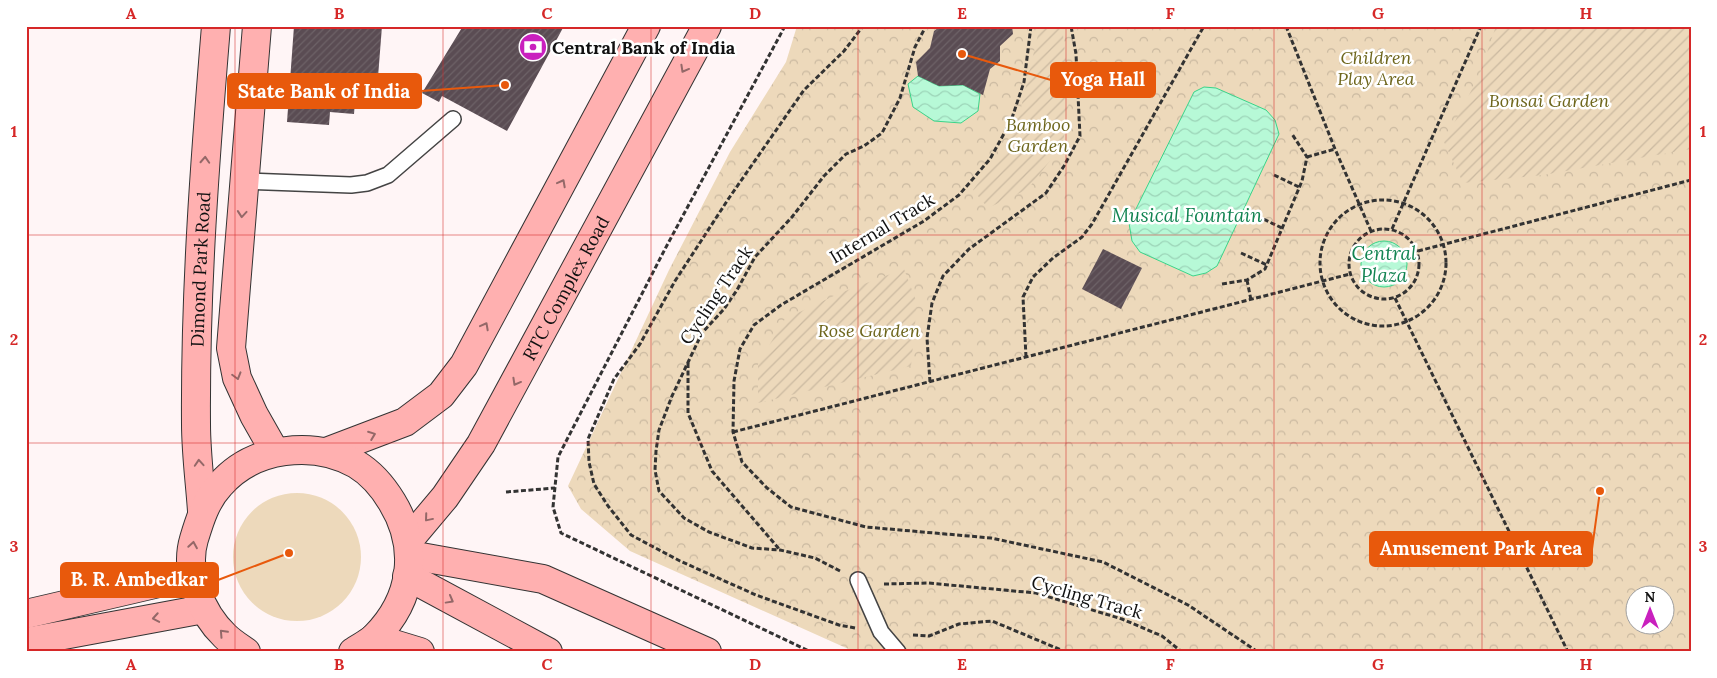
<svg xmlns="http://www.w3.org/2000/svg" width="1717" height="678" viewBox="0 0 1717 678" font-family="Lora,serif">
	<defs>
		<pattern id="park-crowns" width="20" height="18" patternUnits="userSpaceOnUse" patternTransform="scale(1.25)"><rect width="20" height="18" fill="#edd9bb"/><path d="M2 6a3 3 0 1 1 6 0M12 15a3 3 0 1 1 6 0" fill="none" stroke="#cab9a0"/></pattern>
		<pattern id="garden-furrows" width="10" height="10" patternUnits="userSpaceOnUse" patternTransform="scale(1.25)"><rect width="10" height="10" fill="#edd9bb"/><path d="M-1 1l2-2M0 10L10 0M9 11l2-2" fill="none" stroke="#cab9a0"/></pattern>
		<pattern id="water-waves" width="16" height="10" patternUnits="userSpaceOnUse" patternTransform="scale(1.25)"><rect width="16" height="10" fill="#b7f9d7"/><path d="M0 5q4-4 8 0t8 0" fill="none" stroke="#9cd4b8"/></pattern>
		<pattern id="building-hatch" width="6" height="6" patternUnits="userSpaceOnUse" patternTransform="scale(1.25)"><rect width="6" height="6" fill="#5a4c53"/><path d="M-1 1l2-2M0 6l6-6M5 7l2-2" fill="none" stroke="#6d6267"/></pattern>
	</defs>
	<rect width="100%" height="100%" fill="#fff5f6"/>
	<circle fill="#edd9bb" cx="297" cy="557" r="64"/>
	<path fill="url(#park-crowns)" fill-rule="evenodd" d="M797,26H1691V652H855L630,551L581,509L568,486L669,270L730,152L786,62ZM1634,596H1664V626H1634Z"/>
	<g fill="url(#garden-furrows)">
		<polygon points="1040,26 1062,26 1070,96 1063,144 1028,189 988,208 973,190 1006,145 1020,112"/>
		<polygon points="1496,26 1691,26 1691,149 1543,175 1463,183 1444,142 1479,76"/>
		<polygon points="904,269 917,303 911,366 758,403 758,364 785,319 840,293"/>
	</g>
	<g fill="url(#water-waves)" stroke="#3ad489">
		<polygon points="918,76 939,86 963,85 980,94 978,111 961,123 934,121 913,107 908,84"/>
		<polygon points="1204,87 1216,88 1266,110 1275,120 1279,134 1217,266 1206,273 1193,276 1140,252 1132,241 1129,223 1194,92"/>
		<circle cx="1384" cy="264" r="23"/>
	</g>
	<g fill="url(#building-hatch)">
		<polygon points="294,26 382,26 377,90 356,89 354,114 330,112 329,125 287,122"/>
		<polygon points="463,26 564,26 507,131 442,96 439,102 422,93"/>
		<polygon points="941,26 1012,26 1013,34 1000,46 1000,61 990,69 983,95 963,85 939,86 918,76 916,62 930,48 934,31"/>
		<polygon points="1103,249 1142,268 1121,309 1082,289"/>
	</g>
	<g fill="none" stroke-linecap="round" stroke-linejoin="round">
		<defs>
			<g id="lane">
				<polyline points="244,181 351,185 367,183 388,175 453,119"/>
				<polyline points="858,580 881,632 898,652"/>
			</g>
			<g id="secondary">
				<polyline points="257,26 231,348 237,378 254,415 275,452"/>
				<polyline points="326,452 405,422 441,395 464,365 646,26"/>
				<path id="s1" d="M202,511C200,482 196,453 196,424C195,291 205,159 216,26"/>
				<path id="s2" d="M408,541L445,497L481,444L707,26"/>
				<polyline points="410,555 543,579 707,652"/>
				<polyline points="407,576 548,652"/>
				<polyline points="26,614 193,575"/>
				<polyline points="374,638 420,652"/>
				<polyline points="26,642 204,609"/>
				<path d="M246,652C239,647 231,642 225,636C201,613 184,572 194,539C200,519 206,500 220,485C253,447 313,440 356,464C371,473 383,487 392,502C420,548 413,599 375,637C369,643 360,647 353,652"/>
			</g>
		</defs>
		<use href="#lane" stroke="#444" stroke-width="18"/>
		<use href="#secondary" stroke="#333" stroke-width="30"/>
		<g stroke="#333" stroke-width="3" stroke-dasharray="5 2.5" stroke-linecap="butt">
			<polyline points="785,26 665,249 558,457 553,507 561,533 811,652"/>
			<polyline points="1031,26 1024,82 1011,121 990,159 959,195 924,221 781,305 754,325 740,349 734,381 733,432 742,462 767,488 791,507 866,527 991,538 1103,562 1188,605 1258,652"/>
			<polyline points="1286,26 1335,149 1371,231"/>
			<polyline points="1307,157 1335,149"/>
			<polyline points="1274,175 1299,187"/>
			<circle cx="1383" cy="263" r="63"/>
			<polyline points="1257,216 1282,228"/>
			<circle cx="1384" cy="264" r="35"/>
			<polyline points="1392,229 1481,26"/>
			<polyline points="1418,251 1691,180"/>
			<polyline points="1241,253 1267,265"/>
			<polyline points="1247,280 1251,300"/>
			<polyline points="1222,284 1247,280 1265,269 1302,181 1307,157 1292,134"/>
			<polyline points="1395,298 1568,652"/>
			<polyline points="1026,357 1023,297 1033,277 1053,258 1082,237 1092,224 1204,26"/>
			<polyline points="688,363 688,413 712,471 780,550"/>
			<polyline points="930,382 927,338 932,303 943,276 969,249 1046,193 1064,166 1080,136 1076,54 1071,26"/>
			<polyline points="733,432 1350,274"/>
			<polyline points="506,492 555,488"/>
			<polyline points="840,571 815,558 780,550 752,548 709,532 684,518 659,491 655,470 656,451 659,430 672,396 702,333 724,309 737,290 755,257 792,217 824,176 846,154 864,146 882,133 900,98 915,47 926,26"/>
			<polyline points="884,584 928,583 1036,593 1122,619 1162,636 1182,652"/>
			<polyline points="855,628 839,625 756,595 680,561 631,535 608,506 594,484 589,462 588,439 614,379 640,344 675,281 729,198 804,90 844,51 863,26"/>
			<polyline points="913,635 929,636 959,624 992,621 1066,652"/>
		</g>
		<use href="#lane" stroke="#fff" stroke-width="15"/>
		<use href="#secondary" stroke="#ffb0b0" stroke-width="28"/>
	</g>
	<defs><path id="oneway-chevron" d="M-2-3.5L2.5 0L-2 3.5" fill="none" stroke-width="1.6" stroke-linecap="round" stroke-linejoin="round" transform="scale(1.25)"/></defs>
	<g stroke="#946868">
		<use href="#oneway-chevron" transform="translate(684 69) rotate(119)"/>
		<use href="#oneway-chevron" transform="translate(205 160) rotate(-87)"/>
		<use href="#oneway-chevron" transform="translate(562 183) rotate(-62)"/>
		<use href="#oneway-chevron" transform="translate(242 214) rotate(95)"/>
		<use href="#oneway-chevron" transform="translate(485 326) rotate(-62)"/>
		<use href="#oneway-chevron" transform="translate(237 376) rotate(74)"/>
		<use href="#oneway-chevron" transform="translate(516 382) rotate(119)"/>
		<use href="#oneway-chevron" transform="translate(372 435) rotate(-21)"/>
		<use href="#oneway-chevron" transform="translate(199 463) rotate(-94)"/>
		<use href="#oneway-chevron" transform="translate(428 518) rotate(130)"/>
		<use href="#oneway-chevron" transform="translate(193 545) rotate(-81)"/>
		<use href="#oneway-chevron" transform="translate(450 600) rotate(29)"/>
		<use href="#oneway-chevron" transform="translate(156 618) rotate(170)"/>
		<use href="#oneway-chevron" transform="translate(223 633) rotate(-133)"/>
	</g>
	<path fill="none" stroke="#d62828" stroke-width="1" stroke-opacity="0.55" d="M235,26V652M443,26V652M651,26V652M858,26V652M1066,26V652M1274,26V652M1482,26V652M26,235H1691M26,443H1691"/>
	<defs>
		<symbol id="bank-disc" viewBox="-11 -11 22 22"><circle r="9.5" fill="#c920be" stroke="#fff"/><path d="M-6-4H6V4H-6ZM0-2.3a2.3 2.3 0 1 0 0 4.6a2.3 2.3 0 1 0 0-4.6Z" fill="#fff"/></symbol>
	</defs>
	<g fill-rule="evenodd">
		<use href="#bank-disc" x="517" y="31" width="32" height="32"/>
	</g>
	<g text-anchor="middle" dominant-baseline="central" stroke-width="5" stroke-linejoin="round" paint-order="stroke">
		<g font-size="18" font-weight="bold" fill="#111" stroke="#fff" text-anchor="start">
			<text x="552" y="47">Central Bank of India</text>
		</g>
		<g font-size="18" font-style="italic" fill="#6e661c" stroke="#fff">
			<text x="1376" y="57">Children<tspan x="1376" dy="21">Play Area</tspan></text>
			<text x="1549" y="100">Bonsai Garden</text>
			<text x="1038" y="124">Bamboo<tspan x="1038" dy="21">Garden</tspan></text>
			<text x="869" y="330">Rose Garden</text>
		</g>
		<g font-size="18" fill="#111" stroke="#fff">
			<text transform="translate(882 228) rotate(-31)">Internal Track</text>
			<text stroke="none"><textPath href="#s1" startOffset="242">Dimond Park Road</textPath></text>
			<text stroke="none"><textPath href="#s2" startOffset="299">RTC Complex Road</textPath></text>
			<text transform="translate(716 295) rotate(-56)">Cycling Track</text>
			<text transform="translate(1087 597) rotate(16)">Cycling Track</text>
		</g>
		<g font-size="19" font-style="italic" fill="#128452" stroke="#fff">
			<text x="1187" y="215">Musical Fountain</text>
			<text x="1384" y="253">Central<tspan x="1384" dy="22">Plaza</tspan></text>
		</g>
	</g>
	<path fill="none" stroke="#e8590c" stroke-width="2" d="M962 54L1051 80M505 85L421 91M1600 491L1592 549M289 553L218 580"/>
	<g fill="#e8590c" stroke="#fff" stroke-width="2">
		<circle cx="962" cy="54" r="5"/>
		<circle cx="505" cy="85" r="5"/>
		<circle cx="1600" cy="491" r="5"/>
		<circle cx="289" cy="553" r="5"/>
	</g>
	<g fill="#e8590c" stroke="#e8590c" stroke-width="2">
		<rect x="1051" y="63" width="104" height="34" rx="5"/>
		<rect x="228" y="74" width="193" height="34" rx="5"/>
		<rect x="1370" y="532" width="222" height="34" rx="5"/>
		<rect x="61" y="563" width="157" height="34" rx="5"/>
	</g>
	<g font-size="19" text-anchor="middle" font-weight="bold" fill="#fff">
		<text x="1103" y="86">Yoga Hall</text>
		<text x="324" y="98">State Bank of India</text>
		<text x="1481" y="555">Amusement Park Area</text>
		<text x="139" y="586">B. R. Ambedkar</text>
	</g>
	<rect width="1717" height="678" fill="none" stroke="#ffffff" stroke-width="55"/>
	<g transform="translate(1650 610)"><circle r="24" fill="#ffffff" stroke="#a0a0a0"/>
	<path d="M0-4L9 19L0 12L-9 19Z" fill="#c920be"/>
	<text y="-8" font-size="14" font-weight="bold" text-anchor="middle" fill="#111111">N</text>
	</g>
	<rect x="28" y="28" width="1662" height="622" fill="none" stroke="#d62828" stroke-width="2"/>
	<g font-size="16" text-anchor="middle" font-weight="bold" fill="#d62828">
		<text x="131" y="19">A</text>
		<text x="339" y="19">B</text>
		<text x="547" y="19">C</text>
		<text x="755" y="19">D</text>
		<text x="962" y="19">E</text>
		<text x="1170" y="19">F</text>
		<text x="1378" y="19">G</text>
		<text x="1586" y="19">H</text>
		<text x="14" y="137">1</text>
		<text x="1703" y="137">1</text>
		<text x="14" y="345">2</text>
		<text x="1703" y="345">2</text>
		<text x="14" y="552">3</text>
		<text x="1703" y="552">3</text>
		<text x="131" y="670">A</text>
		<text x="339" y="670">B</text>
		<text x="547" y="670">C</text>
		<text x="755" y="670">D</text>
		<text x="962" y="670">E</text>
		<text x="1170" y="670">F</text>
		<text x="1378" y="670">G</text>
		<text x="1586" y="670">H</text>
	</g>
</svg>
